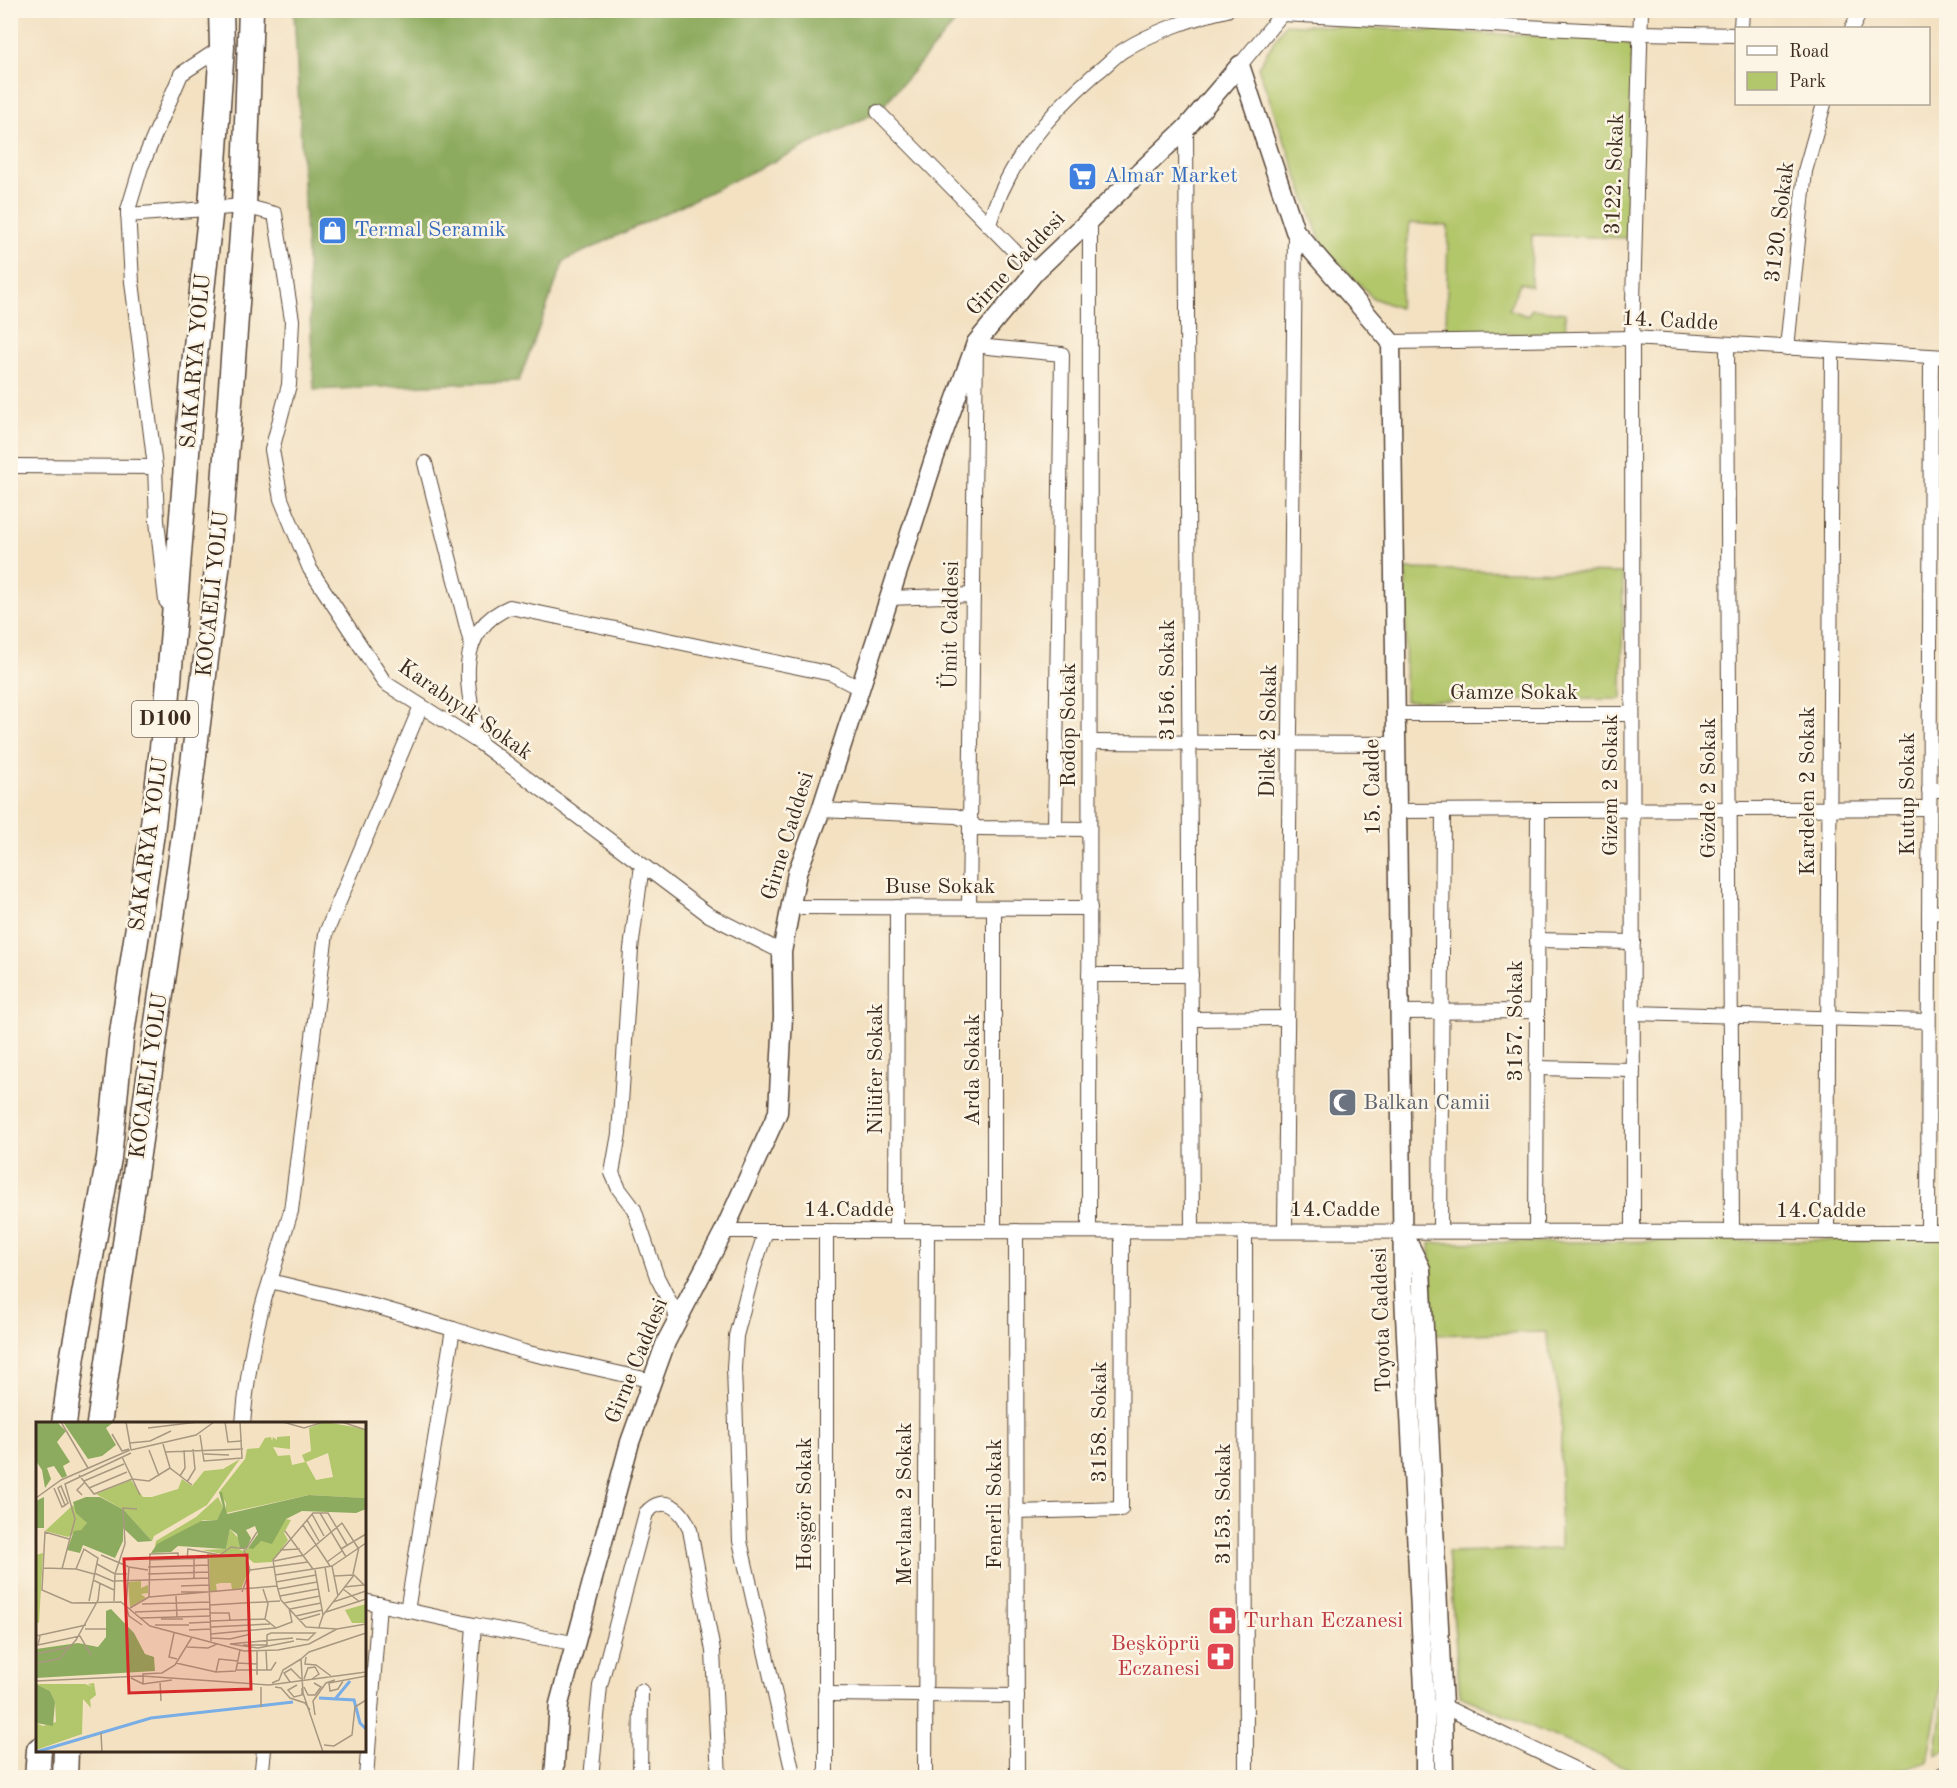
<svg xmlns="http://www.w3.org/2000/svg" width="1957" height="1788" viewBox="0 0 1957 1788" font-family="'Old Standard TT',serif">
	<rect width="100%" height="100%" fill="#fcf5e5"/>
	<filter id="ink" filterUnits="userSpaceOnUse"><feTurbulence type="fractalNoise" baseFrequency=".0167" numOctaves="2"/><feDisplacementMap in="SourceGraphic" scale="12" xChannelSelector="R" yChannelSelector="G"/><feConvolveMatrix kernelMatrix="1 2 1 2 8 2 1 2 1" color-interpolation-filters="sRGB"/></filter>
	<filter id="wash" filterUnits="userSpaceOnUse"><feTurbulence type="fractalNoise" baseFrequency=".008" numOctaves="4" result="noise"/><feDisplacementMap in="SourceGraphic" scale="24" xChannelSelector="R" yChannelSelector="G"/><feGaussianBlur stdDeviation="1.35" result="paint"/><feColorMatrix in="noise" values="0 0 0 0 0 0 0 0 0 0 0 0 0 0 0 0 0 1.4 0 .05"/><feComposite in="paint" operator="in"/></filter>
	<g filter="url(#wash)">
		<rect width="100%" height="100%" fill="#f3e1c2"/>
		<g fill="#b2c66b" stroke="#767844" stroke-width="1.5">
			<polygon points="1285,24 1624,40 1632,48 1627,238 1532,235 1531,286 1520,283 1509,309 1527,316 1532,309 1565,313 1566,334 1446,333 1448,226 1410,223 1399,308 1373,298 1322,245 1258,67"/>
			<polygon points="1406,569 1623,573 1622,699 1405,701"/>
			<polygon points="1946,1239 1946,1596 1939,1699 1927,1761 1877,1777 1648,1777 1460,1696 1448,1552 1560,1549 1561,1403 1546,1332 1433,1335 1430,1243"/>
			<polygon points="1946,1671 1946,1750 1935,1755 1946,1680"/>
		</g>
		<polygon fill="#8dab5f" stroke="#646a3e" stroke-width="1.5" points="294,11 965,11 878,112 564,261 519,381 314,390"/>
	</g>
	<g filter="url(#ink)">
		<g fill="none" stroke-linecap="round" stroke-linejoin="round">
			<defs>
				<g id="street">
					<polyline points="1271,10 1282,14 1641,33 1736,35"/>
					<polyline points="1741,28 1742,10"/>
					<polyline points="1852,28 1861,10"/>
					<polyline points="1240,65 1285,10"/>
					<polyline points="878,112 1035,272"/>
					<polyline points="1186,128 1192,1231"/>
					<polyline points="128,215 244,206 275,214 292,320 289,385 272,450 281,499 310,569 385,683 480,743 709,915 782,952"/>
					<path d="M989,224C1008,162 1047,115 1096,73C1106,66 1114,56 1124,50C1152,32 1196,17 1227,10"/>
					<polyline points="1391,342 1632,338 1946,357"/>
					<polyline points="1727,344 1732,1231"/>
					<polyline points="1787,348 1805,171 1824,104"/>
					<polyline points="425,463 471,643"/>
					<polyline points="10,466 155,467"/>
					<polyline points="888,598 973,595"/>
					<polyline points="166,601 157,521 155,467 132,282 128,210 141,167 181,74 222,47"/>
					<polyline points="1396,714 1632,714"/>
					<polyline points="1090,742 1396,744"/>
					<path d="M480,743C468,694 450,632 510,607L832,674L859,688"/>
					<polyline points="1929,790 1946,790"/>
					<polyline points="821,810 956,816 970,821 976,828 1089,829"/>
					<polyline points="1397,811 1929,808"/>
					<polyline points="642,865 631,949 619,1134 612,1173 619,1189 634,1209 657,1277 678,1318"/>
					<polyline points="790,907 1090,908"/>
					<polyline points="969,908 976,343 988,347 1062,354 1055,829"/>
					<polyline points="994,908 994,1231"/>
					<polyline points="1929,913 1946,912"/>
					<polyline points="1537,940 1633,942"/>
					<polyline points="1089,975 1191,975"/>
					<polyline points="1400,1012 1537,1011"/>
					<polyline points="1633,1013 1928,1021"/>
					<polyline points="1191,1019 1287,1018"/>
					<polyline points="1536,1068 1633,1070"/>
					<polyline points="724,1231 1946,1232"/>
					<polyline points="766,1231 754,1267 736,1336 734,1368 740,1541 794,1778"/>
					<polyline points="896,1231 897,907"/>
					<polyline points="1016,1231 1017,1778"/>
					<polyline points="1089,1231 1090,219"/>
					<polyline points="1245,1231 1246,1778"/>
					<polyline points="1285,1231 1295,231"/>
					<polyline points="1440,1231 1443,811"/>
					<polyline points="1633,1231 1632,338 1641,10"/>
					<polyline points="1536,1232 1538,810"/>
					<polyline points="1827,1232 1832,351"/>
					<polyline points="1928,1232 1931,357"/>
					<polyline points="270,1281 291,1211 326,933 421,706"/>
					<polyline points="453,1329 524,1352 653,1381"/>
					<path d="M243,1424C247,1375 254,1328 270,1281L378,1307L453,1329L407,1611"/>
					<polyline points="1016,1512 1121,1509 1122,1231"/>
					<polyline points="364,1601 474,1625 573,1643"/>
					<polyline points="825,1694 1017,1696"/>
					<polyline points="1436,1707 1443,1706 1593,1778"/>
					<polyline points="261,1778 264,1750"/>
					<polyline points="366,1778 379,1604"/>
					<polyline points="463,1778 474,1625"/>
					<path d="M591,1778L600,1686L646,1513C664,1492 683,1510 690,1530L713,1651L719,1778"/>
					<polyline points="640,1778 641,1691"/>
					<polyline points="826,1778 826,1231"/>
					<polyline points="925,1778 927,1231"/>
					<polyline points="1936,1778 1946,1772"/>
				</g>
				<g id="secondary">
					<polyline points="1240,65 1295,231 1391,342 1403,1276 1425,1708 1425,1778"/>
					<polyline points="1405,1236 1421,1269 1443,1706 1444,1778"/>
					<polyline points="554,1778 559,1704 630,1442 666,1342 724,1231 778,1112 783,1017 782,952 797,873 821,810 934,459 976,343 1035,272 1186,128 1240,65"/>
				</g>
				<g id="highway">
					<polyline points="64,1424 73,1355 109,1158 121,1040 152,833 167,705 194,365 211,207 222,47 221,10"/>
					<polyline points="99,1424 185,828 219,554 244,206 251,10"/>
					<polyline points="37,1778 39,1750"/>
					<polyline points="65,1778 66,1750"/>
				</g>
			</defs>
			<use href="#street" stroke="#574537" stroke-width="16"/>
			<use href="#secondary" stroke="#574537" stroke-width="21"/>
			<use href="#highway" stroke="#574537" stroke-width="27"/>
			<use href="#street" stroke="#fff" stroke-width="14"/>
			<use href="#secondary" stroke="#fff" stroke-width="18"/>
			<use href="#highway" stroke="#fff" stroke-width="24"/>
		</g>
	</g>
	<defs>
		<symbol id="supermarket-square" viewBox="-11 -11 22 22"><rect x="-9" y="-9" width="18" height="18" rx="4" fill="#3f7fe0" stroke="#fcf5e5"/><path d="M-6-5.5h2.5l.6 2H6L4.5 2H-2.5L-4.4-4H-6ZM-1.5 3.2a1.3 1.3 0 1 0 .1 0ZM3 3.2a1.3 1.3 0 1 0 .1 0Z" fill="#fff"/></symbol>
		<symbol id="shop-square" viewBox="-11 -11 22 22"><rect x="-9" y="-9" width="18" height="18" rx="4" fill="#3f7fe0" stroke="#fcf5e5"/><path d="M-5-2.5h2.3a2.7 3.5 0 0 1 5.4 0H5L5.5 6h-11ZM-1.5-2.5h3a1.5 2.3 0 0 0-3 0Z" fill="#fff"/></symbol>
		<symbol id="mosque-square" viewBox="-11 -11 22 22"><rect x="-9" y="-9" width="18" height="18" rx="4" fill="#6b7280" stroke="#fcf5e5"/><path d="M3.5-4.9A6 6 0 1 0 3.5 4.9A5 5 0 1 1 3.5-4.9Z" fill="#fff"/></symbol>
		<symbol id="pharmacy-square" viewBox="-11 -11 22 22"><rect x="-9" y="-9" width="18" height="18" rx="4" fill="#e0444e" stroke="#fcf5e5"/><path d="M-2-6h4v4h4v4h-4v4h-4v-4h-4v-4h4Z" fill="#fff"/></symbol>
	</defs>
	<g fill-rule="evenodd">
		<use href="#supermarket-square" x="1066" y="160" width="33" height="33"/>
		<use href="#shop-square" x="316" y="214" width="33" height="33"/>
		<use href="#mosque-square" x="1326" y="1086" width="33" height="33"/>
		<use href="#pharmacy-square" x="1206" y="1604" width="33" height="33"/>
		<use href="#pharmacy-square" x="1204" y="1640" width="33" height="33"/>
	</g>
	<g text-anchor="middle" dominant-baseline="central" stroke-width="5" stroke-linejoin="round" paint-order="stroke">
		<rect fill="#fcf5e5" stroke="#75675a" stroke-width="1.5" x="132" y="701" width="66" height="36" rx="4.5"/>
		<g font-size="21" font-weight="bold" fill="#3b2a1e">
			<text x="165" y="719">D100</text>
		</g>
		<g font-size="22" fill="#3b2a1e" stroke="#fcf5e5">
			<text transform="translate(1615 174) rotate(-88)">3122. Sokak</text>
			<text transform="translate(1780 222) rotate(-83)">3120. Sokak</text>
			<text transform="translate(1016 264) rotate(-47)">Girne Caddesi</text>
			<text transform="translate(1670 321) rotate(3)">14. Cadde</text>
			<text transform="translate(196 361) rotate(-85)">SAKARYA YOLU</text>
			<text transform="translate(213 594) rotate(-84)">KOCAELİ YOLU</text>
			<text transform="translate(951 625) rotate(-89)">Ümit Caddesi</text>
			<text transform="translate(1168 680) rotate(-90)">3156. Sokak</text>
			<text x="1514" y="693">Gamze Sokak</text>
			<text transform="translate(465 710) rotate(35)">Karabıyık Sokak</text>
			<text transform="translate(1069 725) rotate(-90)">Rodop Sokak</text>
			<text transform="translate(1269 731) rotate(-89)">Dilek 2 Sokak</text>
			<text transform="translate(1611 785) rotate(-90)">Gizem 2 Sokak</text>
			<text transform="translate(1373 787) rotate(-91)">15. Cadde</text>
			<text transform="translate(1709 788) rotate(-90)">Gözde 2 Sokak</text>
			<text transform="translate(1808 791) rotate(-90)">Kardelen 2 Sokak</text>
			<text transform="translate(1908 794) rotate(-90)">Kutup Sokak</text>
			<text transform="translate(788 836) rotate(-73)">Girne Caddesi</text>
			<text transform="translate(149 844) rotate(-82)">SAKARYA YOLU</text>
			<text x="940" y="887">Buse Sokak</text>
			<text transform="translate(1516 1021) rotate(-90)">3157. Sokak</text>
			<text transform="translate(876 1069) rotate(-90)">Nilüfer Sokak</text>
			<text transform="translate(973 1070) rotate(-90)">Arda Sokak</text>
			<text transform="translate(149 1076) rotate(-82)">KOCAELİ YOLU</text>
			<text x="849" y="1210">14.Cadde</text>
			<text x="1335" y="1210">14.Cadde</text>
			<text x="1821" y="1211">14.Cadde</text>
			<text transform="translate(1382 1320) rotate(-92)">Toyota Caddesi</text>
			<text transform="translate(637 1361) rotate(-68)">Girne Caddesi</text>
			<text transform="translate(1100 1422) rotate(-90)">3158. Sokak</text>
			<text transform="translate(805 1504) rotate(-90)">Hoşgör Sokak</text>
			<text transform="translate(905 1504) rotate(-90)">Mevlana 2 Sokak</text>
			<text transform="translate(995 1504) rotate(-90)">Fenerli Sokak</text>
			<text transform="translate(1224 1504) rotate(-90)">3153. Sokak</text>
		</g>
		<g font-size="22" fill="#366cbe" stroke="#fcf5e5" text-anchor="start">
			<text x="1104" y="176">Almar Market</text>
			<text x="354" y="230">Termal Seramik</text>
		</g>
		<g font-size="22" fill="#5b616d" stroke="#fcf5e5" text-anchor="start">
			<text x="1363" y="1103">Balkan Camii</text>
		</g>
		<g font-size="22" fill="#be3a42" stroke="#fcf5e5" text-anchor="start">
			<text x="1243" y="1621">Turhan Eczanesi</text>
			<text x="1200" y="1644" text-anchor="end">Beşköprü<tspan x="1200" dy="25">Eczanesi</tspan></text>
		</g>
	</g>
	<g transform="translate(36 1422)">
		<rect width="330" height="330" fill="#f3e1c2"/>
		<path d="M289,0L330,7V76L273,73L190,91V81L183,70L209,37L211,27L223,26L229,16L235,15L236,19L237,15L241,18V15L254,14V27L237,25L242,34L254,33L256,43L269,40L266,33L275,29L273,6ZM292,31L297,55L280,58L270,40ZM204,37L171,83L118,114L116,119L88,88L60,72L95,58L107,75H116L142,67L146,57L156,64L168,49L187,47ZM182,75L187,85L181,98H167L119,125L120,119L160,95ZM37,83L51,101L48,106L32,115L9,109ZM250,97L255,98L248,111L252,118L236,140L218,141L208,133L213,148L205,167L196,168L195,161H185L180,162L181,170H174L173,132H186L166,128L190,127L194,107L203,117L204,126L200,125L207,129L225,119L231,120ZM7,131L3,201L0,200V133ZM105,159V166L112,163V171L105,172L110,176L94,185L92,160ZM330,182V201H316L309,188ZM58,261L60,273L54,278L55,286L47,277L46,312L0,328V301L7,304L20,300L19,280L14,269L0,262H49L57,265L52,262Z" fill="#b2c66b" fill-rule="evenodd"/>
		<path d="M0,0H21L30,9L21,20L34,40L27,44L31,54L26,56L18,44L11,46L15,57L9,66L6,48L0,39ZM27,0H78L70,6L80,23L66,34L52,37ZM183,70H186L191,92L273,73L330,76V87L320,91L266,89L250,97L236,122L225,119L217,127L212,126L222,112L219,104L210,108L215,116L211,126H204L201,112L194,107L190,127L142,124L135,130L115,131L121,122L165,99L181,98L187,85ZM8,75V106H0V79ZM50,75H64L88,88L116,119L102,120L87,106V119L79,136L47,123L44,131L31,128L38,109L45,108L51,101L40,91L37,80ZM75,187L98,211L109,232L118,235L119,249L0,256V227L42,221L62,225L70,215V189ZM0,262L14,269L19,280L17,304L0,301Z" fill="#8dab5f"/>
		<path fill="none" stroke="#78ade6" stroke-width="3" d="M283,276L318,278L324,301L330,307M300,276L314,259M0,330L115,296L257,280"/>
		<path fill="none" stroke="#a99880" stroke-width="1.5" d="M25,0L52,46M90,0L95,28M189,0L192,20L206,19M247,0L268,6L288,0M306,0L330,8M112,6L162,0M76,12L86,29L93,27M164,13L168,39L206,36L204,0M94,21L114,19L135,9M127,22L134,46L156,63M95,28L160,13L178,0M113,28L123,54M129,30L207,27M168,32L193,33M86,35L104,73M43,53L58,72L96,57L113,59L134,46M144,54L149,46L148,28M48,59L88,42M151,60L159,47L157,27M18,66L26,85L28,84L32,81L25,64L22,66L29,83M53,66L91,50M46,73L41,68L49,60M0,76L25,58L94,28M284,91L310,135M276,92L288,114M271,98L283,119M267,103L294,144M249,109L277,147M33,117L9,110L6,168L36,181L85,180L114,204L208,229L242,228L273,222L301,207M311,123L292,91H277L237,138L241,164L245,178L270,205L301,207L330,202M305,127L330,112M208,128L214,148M244,128L264,127M172,130L175,219M65,133L93,145L112,148M268,133L306,101L322,126M151,137L152,127L184,133L195,125L210,127L221,110M158,137V157M113,138L173,136M238,139L268,133M291,140L306,129M61,142L79,152H91M296,144L302,174M93,145L90,185L93,194L106,203M112,145L173,143M289,145L293,170M7,146L40,147L58,152M26,147L39,97L29,62L95,31M40,147L48,127L62,136L53,179M279,148L287,193M58,151L79,160M112,152L173,150M317,152L323,125M239,153L296,144L330,121M298,154L318,153L328,163L308,165M57,158L78,168M79,159L173,156M240,160L280,153M145,164L173,163M227,167L232,182L229,197L240,206M242,167L281,160M307,167L324,180M145,170H174M206,170L214,148L272,140M140,174L141,195M244,174L282,167M113,175L241,164M113,175L114,132L142,131V137M78,179L79,152L89,122L87,86L101,87M297,180L330,169M248,181L284,174M106,182L174,180M174,183L244,179M94,186L113,175M254,187L285,181M99,190L174,187M290,190L330,177M174,191H193L194,198M260,194L286,188M105,196L175,194M125,197H147M263,198L284,192M175,199L229,197M153,201L175,200M119,203H153M175,205L234,202M283,205L287,193L318,153M49,207H70M153,208L175,207M138,211L133,235L141,237M175,212L240,206L256,200L253,186M0,214L50,203M4,214L2,223L44,214L55,233M175,216L194,217L215,212M257,216L194,222L222,226L258,219M207,223H231M151,225L172,226L181,222M231,225V213L235,211H279L272,218L260,217M204,228L200,248H235L240,240M221,229V253M230,229L231,248M0,232L33,225M270,235L269,242L280,243L295,254M0,241L23,237L40,218L62,178L64,161M140,241L180,250M202,241L221,242M200,249L180,250L183,237L202,239M95,256L107,262L136,258M268,257L272,246L279,245L283,252L276,257M0,259L106,254L233,263L330,250M124,259L125,279M307,259L302,267L294,269L293,261L330,254M254,260L248,251L255,247L265,257M236,261L243,258L247,248L265,237M107,262V252L126,251L139,243L156,215M261,263L252,268L258,275L266,273V266M239,265L245,266L254,276L269,281L274,288M268,265L272,273H279L285,265L278,261M225,285V265M279,293L277,279L290,261L299,258M65,311L66,330M288,323L298,324L316,313L319,285L330,278M287,330L267,271L265,237L273,230L330,211"/>
		<path fill="#d62828" fill-opacity="0.15" stroke="#d62828" stroke-width="3" d="M211,133L215,267L93,271L88,137Z"/>
		<rect width="330" height="330" fill="none" stroke="#3b2a1e" stroke-width="3"/>
	</g>
	<rect width="1957" height="1788" fill="none" stroke="#fcf5e5" stroke-width="36"/>
	<rect x="1735" y="27" width="195" height="78" fill="#fcf5e5" stroke="#afa495" stroke-width="1.5"/>
	<rect x="1747" y="46" width="30" height="9" fill="#ffffff" stroke="#afa495" stroke-width="1.5"/>
	<text x="1789" y="57" font-size="18" fill="#3b2a1e">Road</text>
	<rect x="1747" y="72" width="30" height="18" fill="#b2c66b" stroke="#afa495" stroke-width="1.5"/>
	<text x="1789" y="87" font-size="18" fill="#3b2a1e">Park</text>
</svg>
